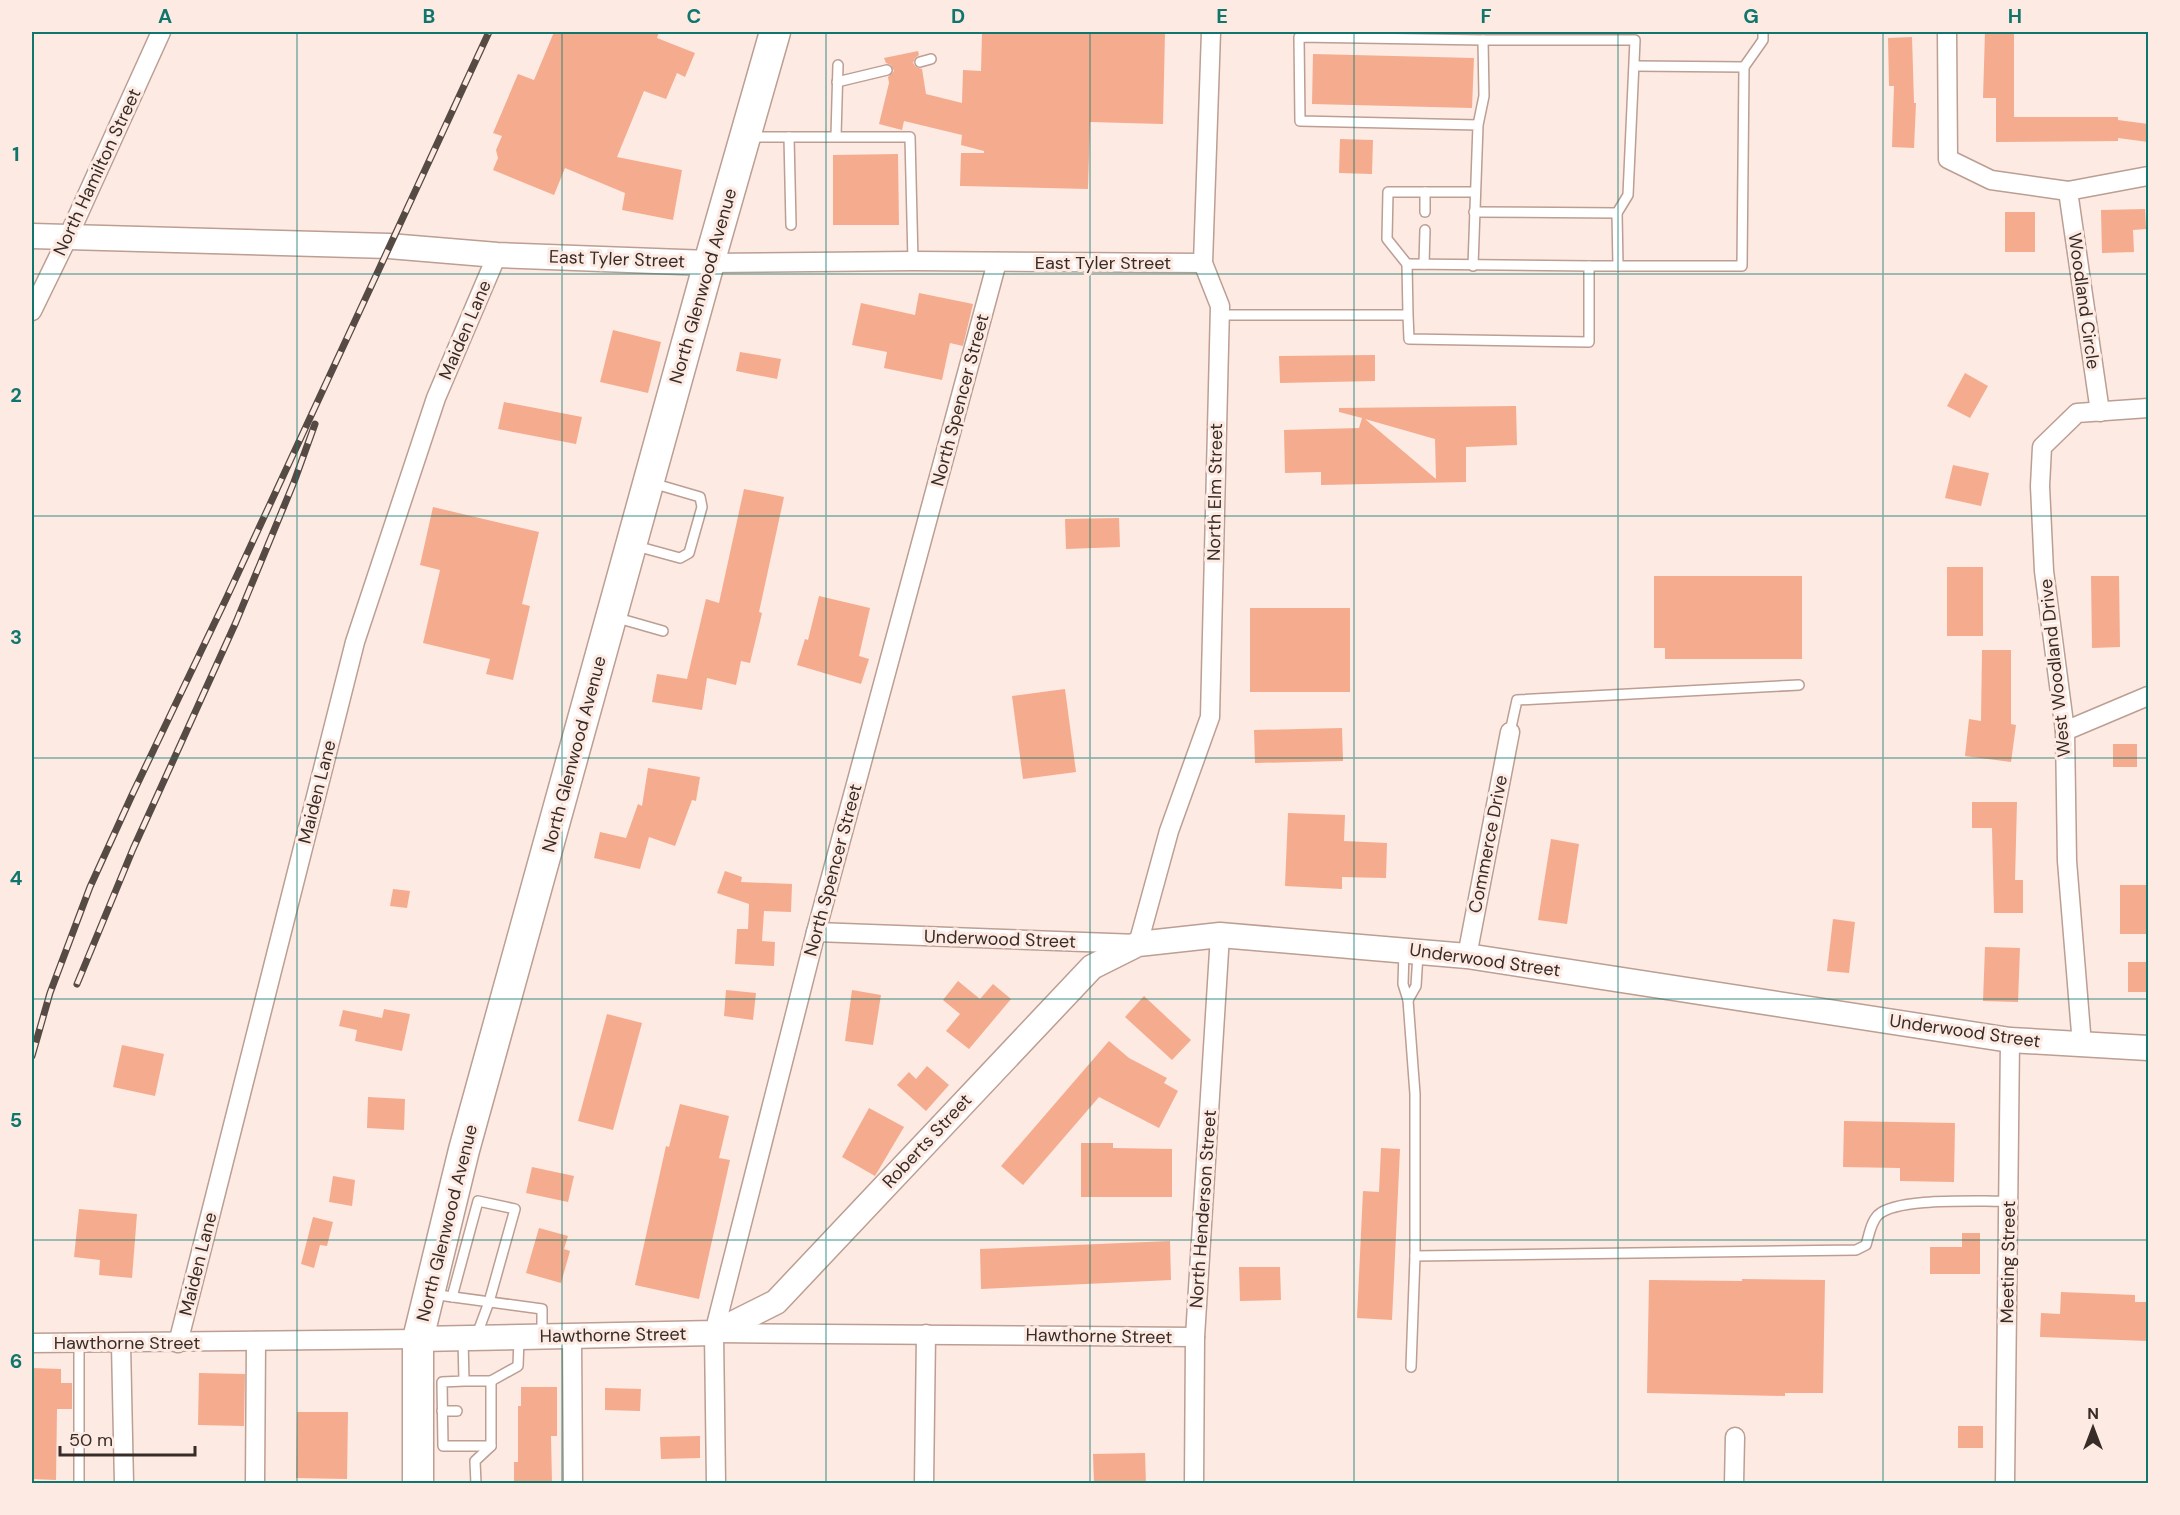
<svg xmlns="http://www.w3.org/2000/svg" width="2180" height="1515" viewBox="0 0 2180 1515" font-family="'DM Sans',sans-serif">
	<rect width="100%" height="100%" fill="#fdeae2"/>
	<g fill="#f5ab8e" fill-rule="evenodd">
		<polygon points="554,32 659,32 657,38 695,53 685,77 677,73 666,99 644,91 617,157 682,170 673,220 622,210 625,193 565,168 554,195 493,170 498,158 496,150 502,136 493,133 518,74 534,80"/>
		<polygon points="982,32 1165,32 1163,124 1090,122 1088,189 960,186 961,153 984,153 984,151 961,145 962,135 904,121 902,130 879,124 889,83 888,77 894,71 891,65 886,63 884,58 918,51 919,55 915,58 913,63 916,67 922,69 926,94 962,103 963,70 981,71"/>
		<polygon points="1985,32 2014,32 2014,117 2118,117 2118,120 2148,124 2148,142 2118,138 2118,141 1996,142 1996,98 1983,98"/>
		<polygon points="1912,37 1914,103 1916,103 1914,148 1892,147 1894,86 1889,86 1888,38"/>
		<polygon points="1313,54 1474,58 1472,108 1312,104"/>
		<polygon points="1340,139 1373,140 1372,174 1339,173"/>
		<polygon points="898,154 899,225 833,225 833,155"/>
		<polygon points="2145,209 2146,229 2133,230 2134,252 2102,253 2101,210"/>
		<rect x="2005" y="212" width="30" height="40"/>
		<polygon points="919,293 973,304 963,346 950,343 942,380 884,368 887,352 852,345 861,303 915,315"/>
		<polygon points="613,330 661,342 648,393 600,382"/>
		<polygon points="740,352 781,359 777,379 736,371"/>
		<polygon points="1375,355 1375,381 1280,383 1279,356"/>
		<polygon points="1965,373 1988,386 1970,418 1947,406"/>
		<polygon points="504,402 582,417 576,444 498,429"/>
		<path d="M1516,406L1517,445L1466,447V482L1321,485V472L1285,473L1284,430L1359,428L1362,418L1339,412V408ZM1365,419L1435,439L1436,479Z"/>
		<polygon points="1953,465 1989,473 1981,506 1945,498"/>
		<polygon points="744,489 784,497 759,612 762,613 750,663 741,661 736,685 707,678 702,710 652,702 657,674 687,679 706,599 719,603"/>
		<polygon points="433,507 539,532 522,604 530,606 513,680 486,674 490,659 423,643 440,570 420,565"/>
		<polygon points="1119,518 1120,547 1066,549 1065,519"/>
		<rect x="1947" y="567" width="36" height="69"/>
		<polygon points="1654,576 1802,576 1802,659 1665,659 1665,648 1654,648"/>
		<polygon points="2091,576 2119,576 2120,647 2092,648"/>
		<polygon points="819,596 870,608 859,656 869,659 861,684 797,665 805,639 808,640"/>
		<rect x="1250" y="608" width="100" height="84"/>
		<polygon points="1982,650 2011,650 2011,724 2016,725 2011,762 1965,756 1969,719 1981,721"/>
		<polygon points="1065,689 1076,772 1023,779 1012,696"/>
		<polygon points="1342,728 1343,761 1255,763 1254,730"/>
		<rect x="2113" y="744" width="24" height="23"/>
		<polygon points="648,768 700,777 696,801 692,800 675,846 649,837 640,869 594,858 600,832 626,838 638,804 642,806"/>
		<polygon points="1972,802 2017,802 2015,880 2023,880 2023,913 1994,913 1992,828 1972,828"/>
		<polygon points="1288,813 1345,815 1344,841 1387,843 1386,878 1342,877 1342,889 1285,886"/>
		<polygon points="1551,839 1579,844 1567,924 1538,920"/>
		<polygon points="725,871 742,877 741,882 792,884 791,912 764,911 762,941 775,942 774,966 735,964 737,929 748,929 749,904 717,893"/>
		<rect x="2120" y="885" width="28" height="49"/>
		<polygon points="393,889 410,891 407,908 390,906"/>
		<polygon points="1833,919 1855,922 1849,973 1827,971"/>
		<polygon points="1985,947 2020,948 2018,1002 1983,1001"/>
		<rect x="2128" y="962" width="20" height="30"/>
		<polygon points="958,981 980,999 993,984 1011,999 969,1049 946,1031 960,1014 943,1000"/>
		<polygon points="726,990 756,993 753,1020 724,1016"/>
		<polygon points="852,990 881,995 873,1045 845,1041"/>
		<polygon points="1144,996 1191,1040 1172,1060 1125,1017"/>
		<polygon points="384,1009 410,1014 402,1051 355,1041 357,1030 339,1026 343,1010 382,1018"/>
		<polygon points="607,1014 642,1023 613,1130 578,1121"/>
		<polygon points="1109,1041 1129,1058 1167,1078 1164,1083 1178,1091 1159,1128 1099,1097 1023,1185 1001,1166"/>
		<polygon points="122,1045 164,1054 155,1096 113,1087"/>
		<polygon points="927,1066 949,1085 926,1111 897,1085 909,1072 916,1079"/>
		<polygon points="368,1097 405,1099 404,1130 367,1128"/>
		<polygon points="680,1104 729,1116 719,1158 730,1160 699,1299 635,1285 666,1146 669,1147"/>
		<polygon points="869,1108 904,1127 875,1176 842,1157"/>
		<polygon points="1844,1121 1955,1123 1954,1182 1900,1181 1900,1168 1843,1167"/>
		<polygon points="1081,1143 1113,1143 1113,1148 1172,1149 1172,1197 1081,1197"/>
		<polygon points="1381,1148 1400,1149 1392,1320 1357,1318 1363,1191 1379,1192"/>
		<polygon points="532,1167 574,1176 568,1202 526,1193"/>
		<polygon points="333,1176 355,1180 352,1206 329,1202"/>
		<polygon points="79,1209 137,1214 132,1278 99,1275 100,1260 74,1257"/>
		<polygon points="313,1217 333,1222 327,1246 320,1245 314,1268 301,1264"/>
		<polygon points="539,1228 568,1236 564,1249 570,1251 561,1283 526,1273"/>
		<polygon points="1962,1233 1980,1233 1980,1274 1930,1274 1930,1247 1962,1247"/>
		<polygon points="1170,1241 1171,1280 981,1289 980,1249"/>
		<polygon points="1239,1267 1280,1267 1281,1300 1240,1301"/>
		<polygon points="1742,1279 1825,1280 1823,1393 1785,1393 1785,1396 1647,1393 1649,1280 1742,1281"/>
		<polygon points="2061,1292 2135,1295 2135,1302 2148,1302 2148,1341 2040,1337 2041,1313 2060,1314"/>
		<polygon points="32,1368 61,1369 61,1383 72,1383 72,1409 57,1409 56,1480 32,1479"/>
		<polygon points="199,1373 245,1374 244,1426 198,1425"/>
		<polygon points="521,1387 557,1387 557,1436 551,1436 552,1484 514,1484 514,1462 518,1462 518,1406 521,1406"/>
		<polygon points="605,1388 641,1389 640,1411 605,1410"/>
		<polygon points="297,1412 348,1412 347,1479 296,1478"/>
		<rect x="1958" y="1426" width="25" height="22"/>
		<polygon points="700,1436 700,1458 661,1459 660,1437"/>
		<polygon points="1145,1453 1146,1484 1094,1484 1093,1454"/>
	</g>
	<g fill="none" stroke-linecap="round" stroke-linejoin="round">
		<defs>
			<g id="service">
				<polyline points="920,62 931,59"/>
				<polyline points="1744,67 1763,40 1763,32"/>
				<polyline points="837,82 887,70"/>
				<polyline points="836,136 838,65"/>
				<polyline points="748,137 910,137 913,261"/>
				<polyline points="789,137 791,225"/>
				<polyline points="1425,212 1425,192"/>
				<polyline points="1474,212 1617,213 1628,195 1635,40 1483,40"/>
				<polyline points="1617,213 1618,266"/>
				<polyline points="1407,264 1387,239 1388,192 1474,192"/>
				<polyline points="1424,264 1425,230"/>
				<polyline points="1473,266 1478,125 1484,96 1483,40 1299,37 1300,121 1478,125"/>
				<polyline points="1589,266 1742,266 1744,67 1635,66"/>
				<polyline points="1219,315 1408,315 1407,264 1589,266 1589,342 1409,339 1408,315"/>
				<polyline points="636,546 680,558 689,553 702,507 700,497 652,483"/>
				<polyline points="614,617 663,631"/>
				<polyline points="1510,732 1517,700 1799,685"/>
				<polyline points="1404,952 1403,984 1408,1000 1416,986 1418,954"/>
				<polyline points="1408,1000 1415,1094 1415,1256"/>
				<polyline points="431,1294 542,1309 542,1336"/>
				<polyline points="452,1297 478,1201 515,1209 489,1302 476,1337"/>
				<polyline points="463,1339 464,1381 442,1382 443,1446 491,1446 491,1381 464,1381"/>
				<polyline points="79,1344 79,1484"/>
				<path d="M1411,1367L1415,1256L1856,1250L1866,1245C1869,1235 1871,1222 1878,1215C1898,1197 1979,1202 2008,1201"/>
				<polyline points="491,1381 518,1366 519,1339"/>
				<polyline points="442,1411 457,1411"/>
				<polyline points="476,1484 475,1461 491,1446"/>
			</g>
			<g id="minor">
				<polyline points="1947,32 1948,159 1991,180 2068,191 2148,176"/>
				<polyline points="2068,191 2100,412"/>
				<polyline points="709,263 913,261 1203,263"/>
				<polyline points="32,311 68,237 161,32"/>
				<polyline points="2065,731 2148,696"/>
				<polyline points="816,932 1138,944 1169,831 1210,717 1220,306 1203,263 1211,32"/>
				<polyline points="1467,956 1510,732"/>
				<polyline points="2082,1045 2067,861 2065,731 2044,571 2040,486 2042,447 2077,413 2148,408"/>
				<polyline points="717,1333 1195,1337"/>
				<polyline points="572,1336 573,1484"/>
				<polyline points="32,1343 418,1339"/>
				<polyline points="178,1343 355,642 436,398 497,255"/>
				<polyline points="121,1344 124,1484"/>
				<polyline points="255,1484 256,1341"/>
				<polyline points="716,1484 714,1333 816,932 997,262"/>
				<polyline points="924,1484 926,1334"/>
				<polyline points="1194,1484 1195,1337 1220,935"/>
				<polyline points="1734,1484 1735,1437"/>
				<polyline points="2005,1484 2010,1040"/>
			</g>
			<g id="tertiary">
				<polyline points="32,236 389,246 497,255 709,263"/>
				<polyline points="418,1339 714,1333 776,1302 1092,967 1138,944 1220,935 1467,956 2010,1040 2148,1048"/>
			</g>
			<polyline id="primary" points="418,1484 418,1339 464,1150 709,263 775,32"/>
		</defs>
		<use href="#service" stroke="#bc9e93" stroke-width="12"/>
		<use href="#minor" stroke="#bc9e93" stroke-width="21"/>
		<use href="#tertiary" stroke="#bc9e93" stroke-width="27"/>
		<use href="#primary" stroke="#bc9e93" stroke-width="33"/>
		<use href="#service" stroke="#fff" stroke-width="9"/>
		<use href="#minor" stroke="#fff" stroke-width="18"/>
		<use href="#tertiary" stroke="#fff" stroke-width="24"/>
		<use href="#primary" stroke="#fff" stroke-width="30"/>
		<defs>
			<g id="rail">
				<polyline points="77,984 133,849 236,622 294,482 315,424"/>
				<polyline points="32,1056 50,993 90,887 132,795 226,599 489,32"/>
			</g>
		</defs>
		<use href="#rail" stroke="#564a44" stroke-width="7"/>
		<use href="#rail" stroke="#fdeae2" stroke-width="4.5" stroke-dasharray="14" stroke-linecap="butt"/>
	</g>
	<path fill="none" stroke="#0f766e" stroke-width="1.5" stroke-opacity="0.55" d="M297,32V1484M562,32V1484M826,32V1484M1090,32V1484M1354,32V1484M1618,32V1484M1883,32V1484M32,274H2148M32,516H2148M32,758H2148M32,999H2148M32,1240H2148"/>
	<g text-anchor="middle" dominant-baseline="central" stroke-width="6" stroke-linejoin="round" paint-order="stroke">
		<g font-size="18" fill="#372c27" stroke="#fdeae2">
			<text transform="translate(97 172) rotate(-65)">North Hamilton Street</text>
			<text transform="translate(617 259) rotate(2)">East Tyler Street</text>
			<text x="1103" y="263">East Tyler Street</text>
			<text transform="translate(703 286) rotate(-74)">North Glenwood Avenue</text>
			<text transform="translate(2084 301) rotate(82)">Woodland Circle</text>
			<text transform="translate(465 330) rotate(-67)">Maiden Lane</text>
			<text transform="translate(960 400) rotate(-75)">North Spencer Street</text>
			<text transform="translate(1215 492) rotate(-89)">North Elm Street</text>
			<text transform="translate(2055 668) rotate(-96)">West Woodland Drive</text>
			<text transform="translate(574 754) rotate(-75)">North Glenwood Avenue</text>
			<text transform="translate(317 792) rotate(-76)">Maiden Lane</text>
			<text transform="translate(1488 844) rotate(-79)">Commerce Drive</text>
			<text transform="translate(833 870) rotate(-75)">North Spencer Street</text>
			<text transform="translate(1000 939) rotate(2)">Underwood Street</text>
			<text transform="translate(1485 960) rotate(8)">Underwood Street</text>
			<text transform="translate(1965 1031) rotate(8)">Underwood Street</text>
			<text transform="translate(927 1141) rotate(-47)">Roberts Street</text>
			<text transform="translate(1203 1209) rotate(-86)">North Henderson Street</text>
			<text transform="translate(447 1223) rotate(-76)">North Glenwood Avenue</text>
			<text transform="translate(2008 1262) rotate(-89)">Meeting Street</text>
			<text transform="translate(198 1264) rotate(-76)">Maiden Lane</text>
			<text transform="translate(613 1335) rotate(-1)">Hawthorne Street</text>
			<text transform="translate(1099 1336) rotate(1)">Hawthorne Street</text>
			<text x="127" y="1343">Hawthorne Street</text>
		</g>
	</g>
	<rect width="2180" height="1515" fill="none" stroke="#fdeae2" stroke-width="66"/>
	<g transform="translate(2093 1428)" stroke="#fdeae2" stroke-width="4.5" paint-order="stroke">
	<path d="M0-4.5L10 22L0 15L-10 22Z" fill="#372c27"/>
	<text y="-9" font-size="16" font-weight="bold" text-anchor="middle" fill="#372c27">N</text>
	</g>
	<path d="M60 1446v9h135v-9" fill="none" stroke="#372c27" stroke-width="3"/>
	<text x="69" y="1446" font-size="18" fill="#372c27" stroke="#fdeae2" stroke-width="4.5" paint-order="stroke">50 m</text>
	<rect x="33" y="33" width="2114" height="1449" fill="none" stroke="#0f766e" stroke-width="2"/>
	<g font-size="20" text-anchor="middle" font-weight="bold" fill="#0f766e">
		<text x="165" y="23">A</text>
		<text x="429" y="23">B</text>
		<text x="694" y="23">C</text>
		<text x="958" y="23">D</text>
		<text x="1222" y="23">E</text>
		<text x="1486" y="23">F</text>
		<text x="1751" y="23">G</text>
		<text x="2015" y="23">H</text>
		<text x="16" y="161">1</text>
		<text x="16" y="402">2</text>
		<text x="16" y="644">3</text>
		<text x="16" y="885">4</text>
		<text x="16" y="1127">5</text>
		<text x="16" y="1368">6</text>
	</g>
</svg>
